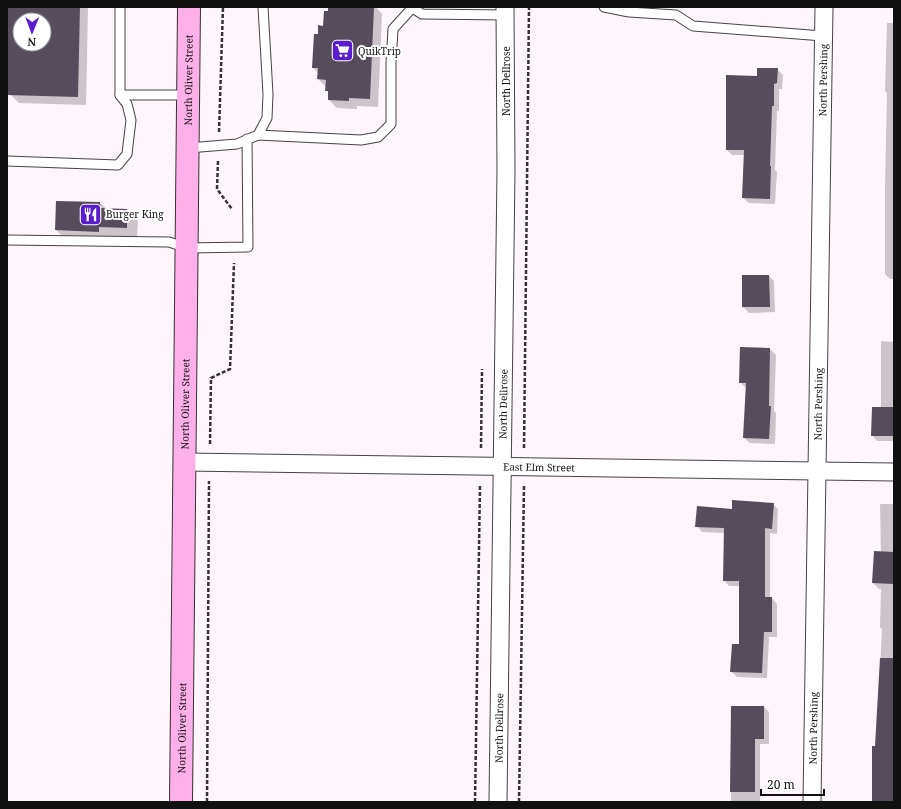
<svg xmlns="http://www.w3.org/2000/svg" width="901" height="809" viewBox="0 0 901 809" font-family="'Noto Serif',serif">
	<rect width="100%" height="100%" fill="#fff5fd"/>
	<g fill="#0003" fill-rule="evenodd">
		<path d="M7,7H88L86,105L19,103L7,91ZM20,20H44V44H20Z"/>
		<polygon points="329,7 376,7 382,14 378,107 357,106 357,109 337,108 329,100 329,93 326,90 326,87 318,79 319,73 313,68 319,35 324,27"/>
		<polygon points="887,23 894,23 894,279 890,279 885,274 885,185 887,93 885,91"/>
		<polygon points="777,69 783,75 782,89 779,89 779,111 777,111 775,170 777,172 775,204 749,203 743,198 745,155 732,155 727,150 758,77"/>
		<polygon points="57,202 100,203 107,209 127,210 138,221 137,238 67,241 56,230"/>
		<polygon points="743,276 769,276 774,281 775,312 749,313 743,307"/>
		<polygon points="881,341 894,342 894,441 877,441 872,435 881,408"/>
		<polygon points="741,348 770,349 776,355 774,411 776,413 775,444 750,443 744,438 746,388 740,382"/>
		<polygon points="773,504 778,509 777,534 770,533 770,598 772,598 777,604 777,637 769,637 767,678 737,677 731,671 740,645 740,586 729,586 724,580 725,533 702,532 697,526 733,510"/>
		<polygon points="880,504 894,504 894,802 874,802 882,629 880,627 881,589 879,589 873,583 881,552"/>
		<polygon points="732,707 764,707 769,712 769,744 760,744 760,802 731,802"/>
	</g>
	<g fill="#574c5b" fill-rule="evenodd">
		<path d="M7,7H80L78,97L7,95ZM20,20H44V44H20Z"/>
		<polygon points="328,7 374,7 370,99 349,98 349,101 328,100 328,91 325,91 326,80 317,79 318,68 312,68 314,34 318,34 318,25 323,26 324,11 328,11"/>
		<polygon points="757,68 778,68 777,83 774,84 774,106 772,106 770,166 771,166 770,199 742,198 744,150 726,150 726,75 757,76"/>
		<polygon points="56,201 100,202 100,208 127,209 127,228 99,227 99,232 55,230"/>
		<polygon points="742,275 769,275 770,307 742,307"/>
		<polygon points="740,347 770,348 769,406 771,406 769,439 743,438 746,383 739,383"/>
		<polygon points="872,407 894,407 894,436 871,436"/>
		<polygon points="732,500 774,503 772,529 765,528 765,597 772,597 772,632 764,632 762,673 730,672 732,644 739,644 739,581 723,581 724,528 695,527 697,506 732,509"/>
		<polygon points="874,551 894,552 894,584 872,583"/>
		<polygon points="880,658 894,658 894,802 872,802 872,746 875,746"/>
		<polygon points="731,706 764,706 764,739 755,739 755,792 730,792"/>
	</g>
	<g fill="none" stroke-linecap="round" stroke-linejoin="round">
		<defs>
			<g id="lane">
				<polyline points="120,7 120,95 188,95"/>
				<polyline points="411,7 422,14 505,15"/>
				<polyline points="604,7 629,12 676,15 693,26 823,36"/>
				<polyline points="258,135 361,140 378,137 391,124 391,63 393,29 412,8"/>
				<polyline points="188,148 237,144 258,135 267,118 268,94 263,7"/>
				<polyline points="7,161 118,165 127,154 131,120 127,104 120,95"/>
				<polyline points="7,240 169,242 187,248 248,247 247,139"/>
			</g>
			<g id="street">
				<path id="s1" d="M185,462L894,472"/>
				<path id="s2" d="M498,802L506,171L505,7"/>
				<path id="s3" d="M812,802L824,7"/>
			</g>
			<g id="secondary">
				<path id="s4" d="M181,802L189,7"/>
			</g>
		</defs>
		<use href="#lane" stroke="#444" stroke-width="11"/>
		<use href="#street" stroke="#444" stroke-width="19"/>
		<use href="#secondary" stroke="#333" stroke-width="24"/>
		<g stroke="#333" stroke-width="2.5" stroke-dasharray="4 2" stroke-linecap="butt">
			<polyline points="219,132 223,7"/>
			<polyline points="218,161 217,189 232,209"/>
			<polyline points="210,444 211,378 230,369 234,263"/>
			<polyline points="481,448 482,369"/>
			<polyline points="524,448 529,7"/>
			<polyline points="207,802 209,481"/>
			<polyline points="475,802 480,485"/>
			<polyline points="519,802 524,485"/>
		</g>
		<use href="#lane" stroke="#fff" stroke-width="9"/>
		<use href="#street" stroke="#fff" stroke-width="17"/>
		<use href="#secondary" stroke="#ffb0e9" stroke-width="22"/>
	</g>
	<defs>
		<symbol id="supermarket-square" viewBox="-11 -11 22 22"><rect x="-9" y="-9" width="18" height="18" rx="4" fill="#591dcd" stroke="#fff"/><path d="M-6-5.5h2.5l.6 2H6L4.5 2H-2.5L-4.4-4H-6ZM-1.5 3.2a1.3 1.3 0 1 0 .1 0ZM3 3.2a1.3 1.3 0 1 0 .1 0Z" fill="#fff"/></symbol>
		<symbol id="restaurant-square" viewBox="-11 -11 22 22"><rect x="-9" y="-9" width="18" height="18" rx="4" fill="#591dcd" stroke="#fff"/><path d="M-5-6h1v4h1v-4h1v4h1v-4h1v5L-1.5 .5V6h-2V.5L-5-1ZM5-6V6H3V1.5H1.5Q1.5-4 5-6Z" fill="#fff"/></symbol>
	</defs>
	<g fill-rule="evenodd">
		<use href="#supermarket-square" x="330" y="38" width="25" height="25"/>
		<use href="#restaurant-square" x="78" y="202" width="25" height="25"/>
	</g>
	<g text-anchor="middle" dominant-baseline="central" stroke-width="4" stroke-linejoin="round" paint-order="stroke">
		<g font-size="10" fill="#111" stroke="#fff" text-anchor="start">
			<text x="358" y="51">QuikTrip</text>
			<text x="106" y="214">Burger King</text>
		</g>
		<g font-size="10" fill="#111" stroke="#fff">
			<text stroke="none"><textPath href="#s4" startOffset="722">North Oliver Street</textPath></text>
			<text transform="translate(506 81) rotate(-90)">North Dellrose</text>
			<text stroke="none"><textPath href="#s3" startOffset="722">North Pershing</textPath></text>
			<text stroke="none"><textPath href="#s3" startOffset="398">North Pershing</textPath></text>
			<text stroke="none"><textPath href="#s4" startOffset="398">North Oliver Street</textPath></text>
			<text stroke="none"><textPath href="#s2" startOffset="398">North Dellrose</textPath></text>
			<text stroke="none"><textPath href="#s1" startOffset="354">East Elm Street</textPath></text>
			<text stroke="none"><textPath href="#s4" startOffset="74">North Oliver Street</textPath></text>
			<text stroke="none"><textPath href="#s2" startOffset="74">North Dellrose</textPath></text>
			<text stroke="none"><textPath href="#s3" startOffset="74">North Pershing</textPath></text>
		</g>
	</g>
	<rect width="901" height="809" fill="none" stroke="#111111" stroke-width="16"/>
	<g transform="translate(32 32) rotate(181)"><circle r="19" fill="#ffffff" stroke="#a0a0a0"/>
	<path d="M0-3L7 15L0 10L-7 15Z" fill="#591dcd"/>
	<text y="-6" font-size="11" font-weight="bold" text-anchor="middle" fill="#111111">N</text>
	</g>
	<path d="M761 789v6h63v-6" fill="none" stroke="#111111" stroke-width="2"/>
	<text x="767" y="789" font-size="12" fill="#111111" stroke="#ffffff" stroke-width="3" paint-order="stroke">20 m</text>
</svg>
